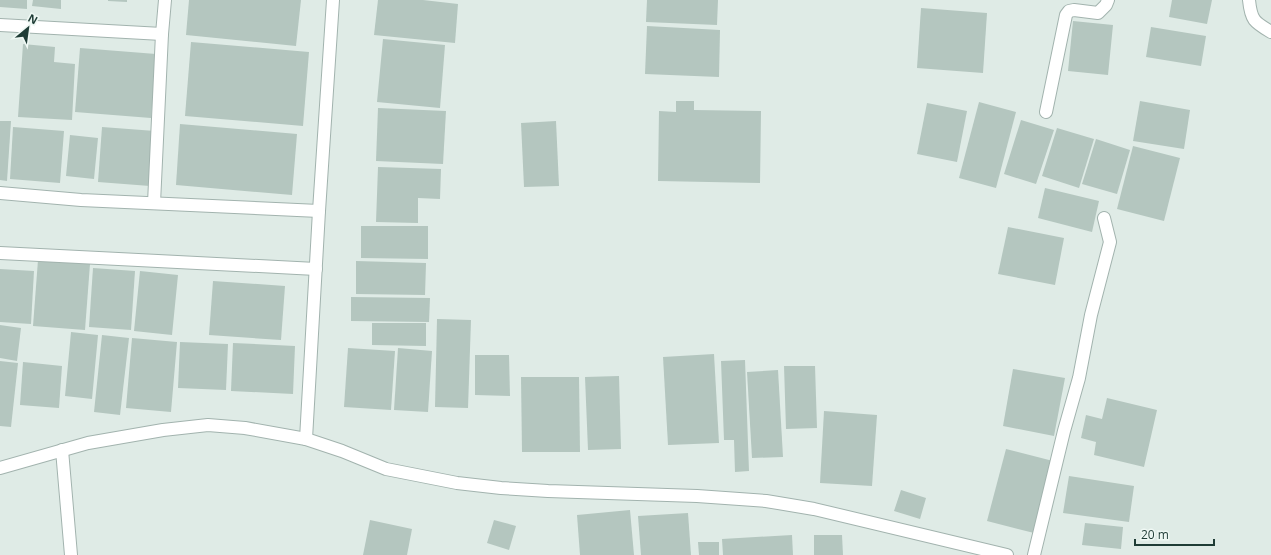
<svg xmlns="http://www.w3.org/2000/svg" width="1271" height="555" viewBox="0 0 1271 555" font-family="'Open Sans',sans-serif">
	<rect width="100%" height="100%" fill="#dfebe6"/>
	<g fill="#b4c6bf">
		<polygon points="0,0 27,0 27,9 0,7"/>
		<polygon points="33,0 61,0 61,9 32,6"/>
		<polygon points="108,0 127,0 127,2 108,1"/>
		<polygon points="189,0 301,0 296,46 186,35"/>
		<polygon points="378,0 423,0 458,4 455,43 374,35"/>
		<polygon points="647,0 718,0 717,25 646,22"/>
		<polygon points="1172,0 1212,0 1207,24 1169,17"/>
		<polygon points="921,8 987,13 983,73 917,68"/>
		<polygon points="1073,21 1113,25 1108,75 1068,71"/>
		<polygon points="647,26 720,30 719,77 645,74"/>
		<polygon points="1151,27 1206,36 1201,66 1146,57"/>
		<polygon points="383,39 445,45 440,108 377,102"/>
		<polygon points="191,42 309,52 303,126 185,116"/>
		<polygon points="23,44 55,47 54,62 75,64 72,120 18,117"/>
		<polygon points="80,48 156,54 151,118 75,112"/>
		<polygon points="676,101 694,101 694,110 761,111 760,183 658,181 659,111 676,112"/>
		<polygon points="1140,101 1190,110 1184,149 1133,141"/>
		<polygon points="979,102 1016,112 996,188 959,178"/>
		<polygon points="927,103 967,111 957,162 917,154"/>
		<polygon points="378,108 446,111 443,164 376,161"/>
		<polygon points="1021,120 1054,130 1036,184 1004,174"/>
		<polygon points="0,121 11,121 7,181 0,180"/>
		<polygon points="556,121 559,186 524,187 521,123"/>
		<polygon points="180,124 297,134 292,195 176,185"/>
		<polygon points="13,127 64,131 60,183 10,179"/>
		<polygon points="102,127 155,131 150,186 98,182"/>
		<polygon points="1057,128 1094,139 1079,188 1042,176"/>
		<polygon points="70,135 98,138 94,179 66,176"/>
		<polygon points="1096,139 1130,150 1117,194 1082,184"/>
		<polygon points="1133,146 1180,158 1164,221 1117,209"/>
		<polygon points="378,167 441,169 440,199 418,198 418,223 376,222"/>
		<polygon points="1045,188 1099,201 1092,232 1038,218"/>
		<polygon points="361,226 428,226 428,259 361,258"/>
		<polygon points="1008,227 1064,238 1055,285 998,274"/>
		<polygon points="38,260 90,264 85,330 33,326"/>
		<polygon points="356,261 426,263 425,295 356,294"/>
		<polygon points="93,268 135,271 131,330 89,327"/>
		<polygon points="0,269 34,271 31,324 0,322"/>
		<polygon points="140,271 178,275 172,335 134,331"/>
		<polygon points="213,281 285,286 281,340 209,335"/>
		<polygon points="351,297 430,298 429,322 351,321"/>
		<polygon points="437,319 471,320 468,408 435,407"/>
		<polygon points="372,323 426,323 426,346 372,345"/>
		<polygon points="0,325 21,328 17,361 0,358"/>
		<polygon points="71,332 98,335 92,399 65,396"/>
		<polygon points="102,335 129,338 120,415 94,412"/>
		<polygon points="132,338 177,342 171,412 126,408"/>
		<polygon points="180,342 228,344 226,390 178,388"/>
		<polygon points="233,343 295,346 293,394 231,391"/>
		<polygon points="348,348 395,351 391,410 344,407"/>
		<polygon points="398,348 432,351 428,412 394,410"/>
		<polygon points="714,354 719,443 668,445 663,357"/>
		<polygon points="475,355 509,355 510,396 475,395"/>
		<polygon points="745,360 749,471 735,472 734,440 724,440 721,361"/>
		<polygon points="0,361 18,363 11,427 0,426"/>
		<polygon points="23,362 62,366 59,408 20,405"/>
		<polygon points="784,366 815,366 817,428 786,429"/>
		<polygon points="1013,369 1065,378 1054,436 1003,426"/>
		<polygon points="778,370 783,457 752,458 747,372"/>
		<polygon points="619,376 621,449 588,450 585,377"/>
		<polygon points="521,377 579,377 580,452 522,452"/>
		<polygon points="1107,398 1157,410 1144,467 1094,455 1096,442 1081,438 1086,415 1102,419"/>
		<polygon points="824,411 877,415 872,486 820,483"/>
		<polygon points="1006,449 1053,461 1034,533 987,521"/>
		<polygon points="1069,476 1134,486 1129,522 1063,513"/>
		<polygon points="901,490 926,498 920,519 894,511"/>
		<polygon points="630,510 634,555 580,555 577,515"/>
		<polygon points="688,513 691,555 641,555 638,516"/>
		<polygon points="370,520 412,529 407,555 363,555"/>
		<polygon points="494,520 516,526 509,550 487,543"/>
		<polygon points="1085,523 1123,527 1121,549 1082,545"/>
		<polygon points="792,535 793,555 723,555 722,539"/>
		<polygon points="814,535 842,535 843,555 814,555"/>
		<polygon points="698,542 719,542 719,555 699,555"/>
	</g>
	<g fill="none" stroke-linecap="round" stroke-linejoin="round">
		<defs>
			<g id="minor">
				<path d="M1249,0C1251,20 1254,22 1271,32"/>
				<polyline points="0,25 162,34"/>
				<polyline points="1046,112 1066,15 1069,11 1074,10 1098,13 1106,5 1108,0"/>
				<polyline points="0,193 81,200 319,211"/>
				<polyline points="154,203 162,34 165,0"/>
				<polyline points="0,253 316,269"/>
				<polyline points="306,439 319,211 333,0"/>
				<polyline points="62,450 71,555"/>
				<polyline points="0,468 88,443 163,430 208,425 245,428 306,439 342,451 386,469 457,483 501,488 548,491 697,496 766,501 814,509 1007,555"/>
				<polyline points="1034,555 1064,431 1079,378 1091,315 1110,242 1104,218"/>
			</g>
		</defs>
		<use href="#minor" stroke="#a2b3ae" stroke-width="14"/>
		<use href="#minor" stroke="#fff" stroke-width="12"/>
	</g>
	<g transform="translate(28 28) rotate(29)" stroke="#eff8f4" stroke-width="3" paint-order="stroke">
	<path d="M0-3L7 15L0 10L-7 15Z" fill="#1f3c36"/>
	<text y="-6" font-size="11" font-weight="bold" text-anchor="middle" fill="#1f3c36">N</text>
	</g>
	<path d="M1135 539v6h79v-6" fill="none" stroke="#1f3c36" stroke-width="2"/>
	<text x="1141" y="539" font-size="12" fill="#1f3c36" stroke="#eff8f4" stroke-width="3" paint-order="stroke">20 m</text>
</svg>
